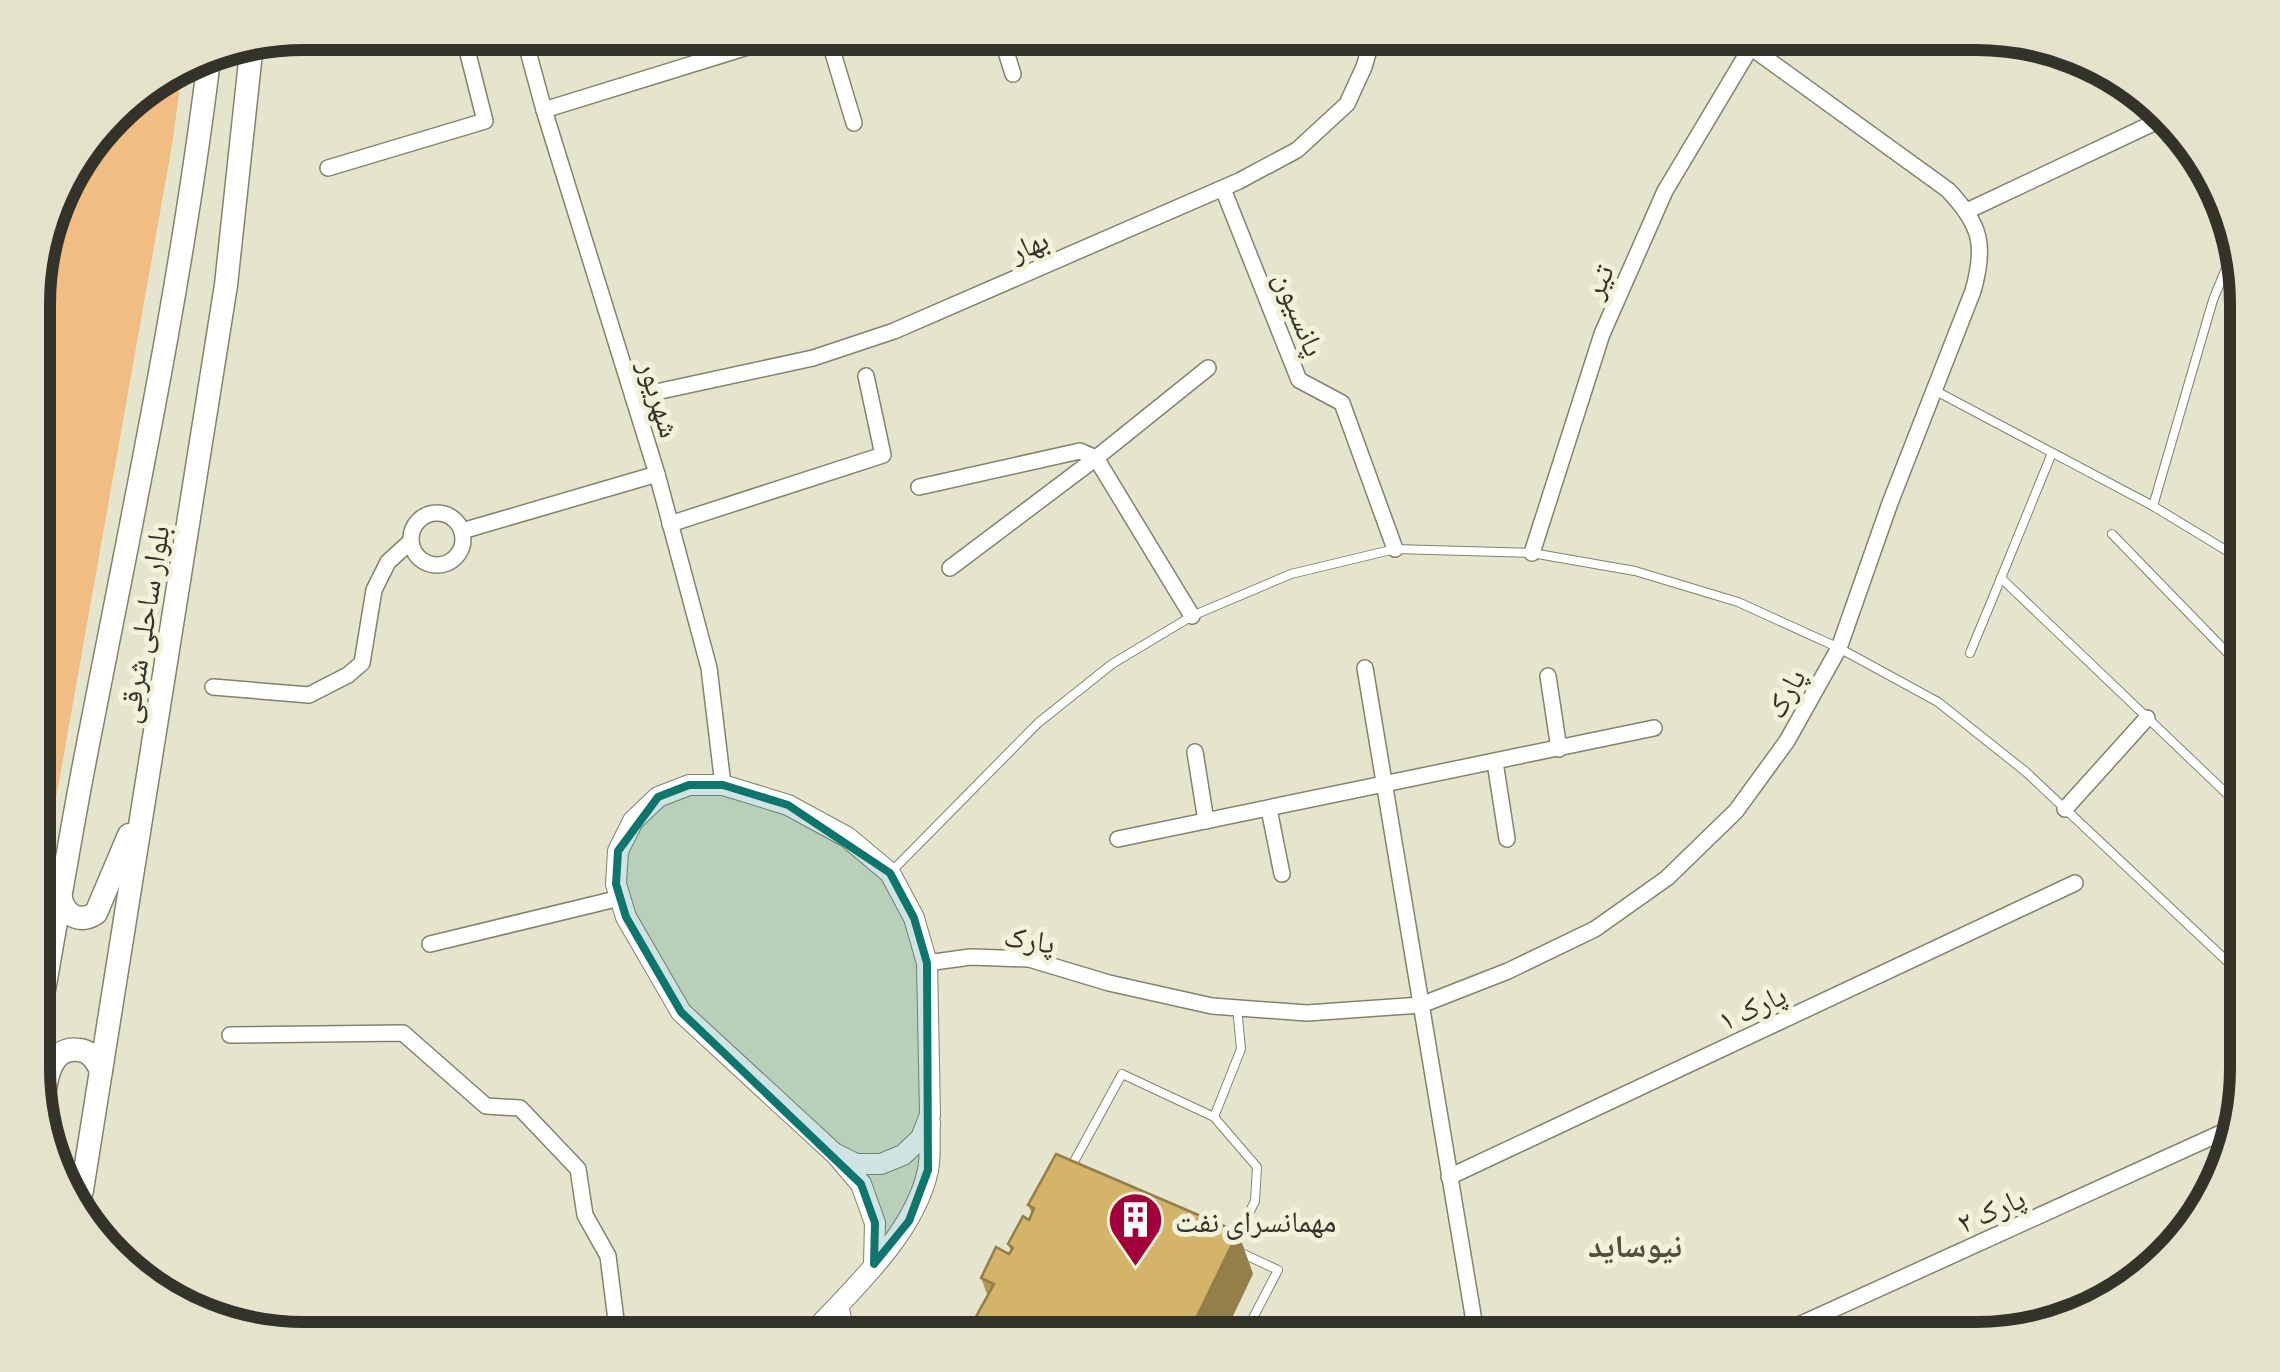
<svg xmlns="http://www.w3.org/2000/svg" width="2280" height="1372" viewBox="0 0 2280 1372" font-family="Literata,'Noto Naskh Arabic',serif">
	<rect width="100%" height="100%" fill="#e5e5cd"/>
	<polygon fill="#f1bd82" points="183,64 173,139 35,917 35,269 61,184 125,100"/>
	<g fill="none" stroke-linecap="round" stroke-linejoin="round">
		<defs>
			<g id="service">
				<polyline points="1934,390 2153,506 2247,563"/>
				<polyline points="2052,453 2001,578 2247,813"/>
				<polyline points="2153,506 2213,300 2229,261 2237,255"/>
				<polyline points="2112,534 2247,673"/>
				<polyline points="1970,653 2001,578"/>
				<polyline points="890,873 1038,723 1112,664 1192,616 1291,574 1395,549 1532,553 1635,571 1738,602 1839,648 1938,702 2026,772 2247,980"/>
				<polyline points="2234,968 2247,955"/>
				<polyline points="1214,1117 1257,1167 1255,1201 1236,1240"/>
				<polyline points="1070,1169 1122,1074 1214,1117 1241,1049 1237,1007"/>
				<polyline points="1239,1252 1278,1270 1242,1339"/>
				<polyline points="844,1305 852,1339"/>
			</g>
			<g id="minor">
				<polyline points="523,33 544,110 657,474 709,668 723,785"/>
				<polyline points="827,33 854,123"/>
				<polyline points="1000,33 1013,74"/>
				<polyline points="544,110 793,33"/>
				<polyline points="328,168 485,121 463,34 470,33"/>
				<polyline points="1223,189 1299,380 1342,403 1395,549"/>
				<polyline points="1967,211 2162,119"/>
				<polyline points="633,397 813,358 894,331 1239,181 1297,150 1347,104 1364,67 1374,33"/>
				<polyline points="919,487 1080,451 1096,458 1192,616"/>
				<circle cx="437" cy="539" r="26"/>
				<polyline points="670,524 883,455 866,376"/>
				<polyline points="462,531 657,474"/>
				<polyline points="1532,553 1602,334 1665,191 1751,47"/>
				<polyline points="950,568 1096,458 1208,368"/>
				<polyline points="1365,668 1477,1339"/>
				<polyline points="1548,676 1559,749"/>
				<polyline points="213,687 309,695 348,675 362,663 374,590 388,562 411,541"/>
				<polyline points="1195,752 1206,821"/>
				<polyline points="1495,762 1507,839"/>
				<polyline points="1269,809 1282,874"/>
				<polyline points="2065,809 2147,718"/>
				<polyline points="1118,839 1654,728"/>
				<polyline points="430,944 620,898"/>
				<path d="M927,963L970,957L1029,959L1109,983L1212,1006L1307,1013L1421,1005L1508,971L1595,929L1667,878L1736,811L1787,741L1839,648L1890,503L1973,291C1986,245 1981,225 1948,190L1731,33"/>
				<polyline points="230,1035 403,1033 486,1106 520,1108 578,1169 585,1215 608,1256 617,1328 623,1339"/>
				<polyline points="1449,1177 2075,883"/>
				<polyline points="1768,1339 2234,1127"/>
			</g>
			<g id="tertiary">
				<polygon points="689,785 723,785 788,805 847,837 890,873 914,918 927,963 930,1115 921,1138 903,1155 881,1164 856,1164 834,1153 681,1012 626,917 616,884 618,851 633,821 658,797"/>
				<polyline points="838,1157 861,1184 875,1223 874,1264"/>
				<path d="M806,1339C849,1293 915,1234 928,1170C931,1155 929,1138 930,1123"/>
			</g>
			<g id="secondary">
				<path d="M61,899C66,917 81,923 96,913L129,835"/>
				<path d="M35,1039C52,950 66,859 83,770C129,531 181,293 210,51"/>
				<path d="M41,1119C45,1095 44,1045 79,1050C91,1051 97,1061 101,1071"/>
				<polyline points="76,1213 82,1190 226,285 252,43"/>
			</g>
		</defs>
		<use href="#service" stroke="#83836d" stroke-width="10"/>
		<use href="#minor" stroke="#83836d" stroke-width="18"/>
		<use href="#tertiary" stroke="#83836d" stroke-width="22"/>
		<use href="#secondary" stroke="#83836d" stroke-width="25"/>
		<use href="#service" stroke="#fff" stroke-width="8"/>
		<use href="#minor" stroke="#fff" stroke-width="15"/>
		<use href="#tertiary" stroke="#fff" stroke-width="20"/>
		<use href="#secondary" stroke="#fff" stroke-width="22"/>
	</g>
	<polygon fill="#b59b59" points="1028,1205 1238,1232 1253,1274 978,1334 973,1322 988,1297 981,1278 1011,1251 1008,1244 1029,1220 1032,1214"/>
	<polygon fill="#947e49" points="1238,1232 1253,1274 1222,1339 1186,1339"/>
	<polygon fill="#d3b468" stroke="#947e49" stroke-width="2.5" points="1056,1154 1238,1232 1186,1339 968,1339 972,1331 978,1334 979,1324 973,1322 994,1284 981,1278 996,1247 1009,1254 1013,1248 1008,1244 1023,1216 1029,1220 1034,1208 1028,1205"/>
	<path fill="#0f766e" fill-opacity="0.2" stroke="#0f766e" stroke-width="8" stroke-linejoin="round" d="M689,785H723L788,805L890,873L914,918L927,963L928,1170L909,1221L874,1264L875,1223L861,1184L681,1012L626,917L616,884L618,851L658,797Z"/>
	<defs>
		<symbol id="building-pin" viewBox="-11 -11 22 30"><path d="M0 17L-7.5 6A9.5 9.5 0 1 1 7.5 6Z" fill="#a1013a" stroke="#f2f2da"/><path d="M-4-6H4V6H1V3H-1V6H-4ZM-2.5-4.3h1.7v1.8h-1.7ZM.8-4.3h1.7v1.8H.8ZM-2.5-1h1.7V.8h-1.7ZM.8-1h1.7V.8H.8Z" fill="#fff"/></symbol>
	</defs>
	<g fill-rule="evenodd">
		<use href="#building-pin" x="1104" y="1188" width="63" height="86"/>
	</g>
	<g text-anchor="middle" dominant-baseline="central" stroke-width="10" stroke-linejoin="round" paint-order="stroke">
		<g font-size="30" fill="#33332a" stroke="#f2f2da">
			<text transform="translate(1028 243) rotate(-23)">بهار</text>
			<text transform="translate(1596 280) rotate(-66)">تیر</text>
			<text transform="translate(1302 313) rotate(68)">پانسیون</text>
			<text transform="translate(662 398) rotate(73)">شهریور</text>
			<text transform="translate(141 624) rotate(-81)">بلوار ساحلی شرقی</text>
			<text transform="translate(1783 692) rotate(-61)">پارک</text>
			<text transform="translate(1030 937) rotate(9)">پارک</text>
			<text transform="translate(1751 1005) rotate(-25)">پارک ۱</text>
			<text transform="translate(1990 1208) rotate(-24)">پارک ۲</text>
		</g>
		<g font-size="30" fill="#33332a" stroke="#f2f2da" text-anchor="start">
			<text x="1175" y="1219">مهمانسرای نفت</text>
		</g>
		<g font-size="32" font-weight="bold" fill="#50503c" stroke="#f2f2da">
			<text x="1635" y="1243">نیوساید</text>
		</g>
	</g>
	<path d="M0 0H2280V1372H0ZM304 50H1976A254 254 0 0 1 2230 304V1068A254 254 0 0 1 1976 1322H304A254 254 0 0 1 50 1068V304A254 254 0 0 1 304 50Z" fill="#e3e3cc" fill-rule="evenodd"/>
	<path fill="none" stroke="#33332a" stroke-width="12" d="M304 50H1976A254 254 0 0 1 2230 304V1068A254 254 0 0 1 1976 1322H304A254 254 0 0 1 50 1068V304A254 254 0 0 1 304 50Z"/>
</svg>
